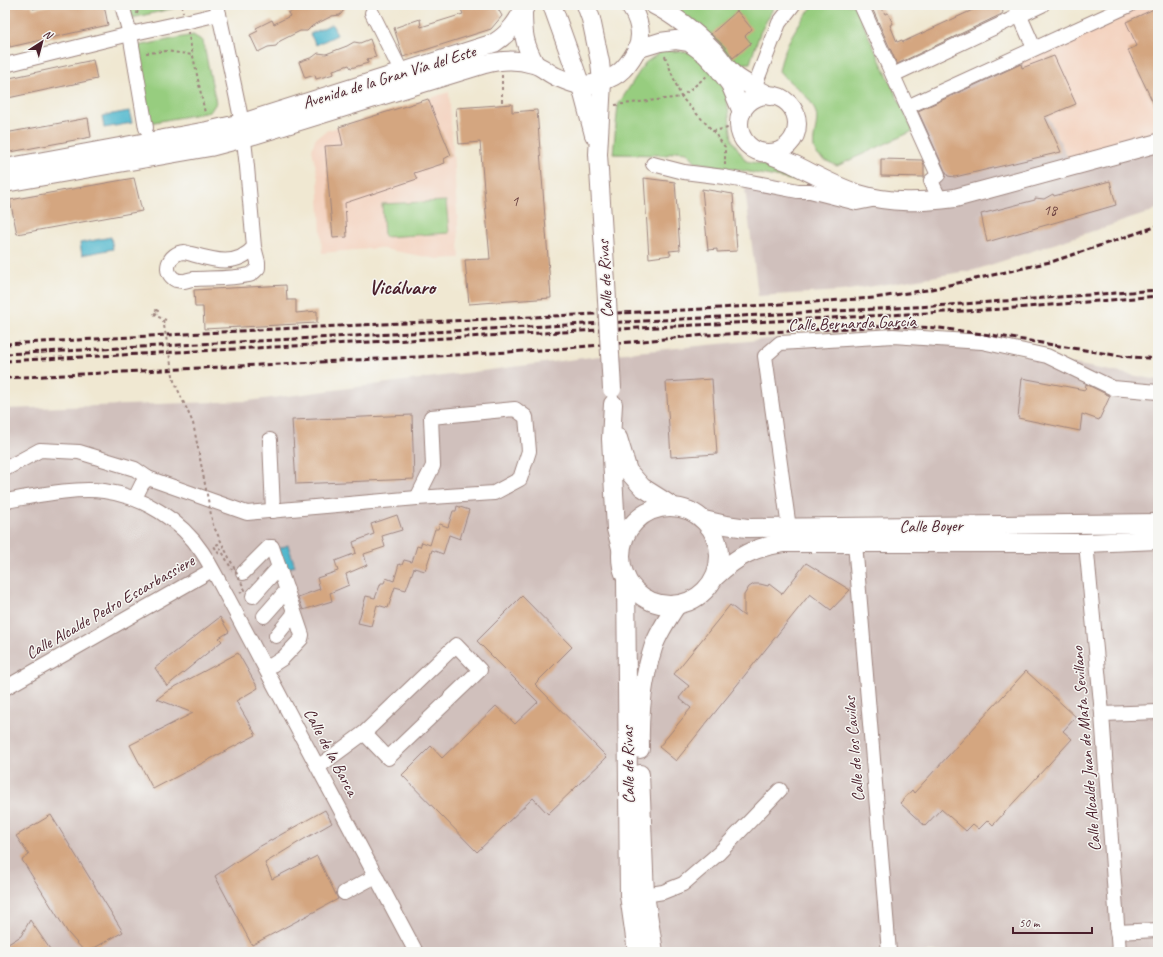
<svg xmlns="http://www.w3.org/2000/svg" width="1163" height="957" viewBox="0 0 1163 957" font-family="Caveat,sans-serif">
	<rect width="100%" height="100%" fill="#f6f6f2"/>
	<filter id="ink" filterUnits="userSpaceOnUse"><feTurbulence type="fractalNoise" baseFrequency=".025" numOctaves="2"/><feDisplacementMap in="SourceGraphic" scale="8" xChannelSelector="R" yChannelSelector="G"/><feConvolveMatrix kernelMatrix="1 2 1 2 8 2 1 2 1" color-interpolation-filters="sRGB"/></filter>
	<filter id="wash" filterUnits="userSpaceOnUse"><feTurbulence type="fractalNoise" baseFrequency=".012" numOctaves="4" result="noise"/><feDisplacementMap in="SourceGraphic" scale="16" xChannelSelector="R" yChannelSelector="G"/><feGaussianBlur stdDeviation="0.9" result="paint"/><feColorMatrix in="noise" values="0 0 0 0 0 0 0 0 0 0 0 0 0 0 0 0 0 1.4 0 .05"/><feComposite in="paint" operator="in"/></filter>
	<g filter="url(#wash)">
		<rect width="100%" height="100%" fill="#f0e8d2"/>
		<g fill="#f4d3c0">
			<polygon points="1130,5 1158,5 1158,143 1072,166 1018,55"/>
			<polygon points="449,92 460,258 437,259 378,248 322,253 318,178 312,150 315,139 326,131"/>
		</g>
		<g fill="#d0c0bc">
			<polygon points="1018,55 1072,166 1158,143 1158,208 1148,213 975,270 842,291 758,296 744,180 810,191 820,178 923,202 938,175 907,107"/>
			<polygon points="780,338 952,341 1158,380 1158,952 5,952 5,409 248,401 615,354"/>
		</g>
		<g fill="#97cd7f" stroke="#707655">
			<polygon points="129,5 188,5 132,18"/>
			<polygon points="671,5 775,5 760,33 750,63 735,64"/>
			<path d="M814,5H854L913,131L837,166C832,163 825,161 820,157C806,148 820,126 816,113C810,93 791,86 779,71C784,45 797,24 814,5Z"/>
			<polygon points="193,35 203,41 216,103 210,112 149,123 138,46"/>
			<polygon points="663,50 692,53 713,71 726,92 732,140 746,161 781,168 797,181 696,162 687,152 677,151 666,155 613,154 618,105 645,63"/>
			<polygon points="446,201 449,233 384,237 382,204"/>
		</g>
		<g fill="#4fb7cd" stroke="#4c6b7c">
			<polygon points="332,24 337,35 316,45 310,34"/>
			<polygon points="129,111 132,123 104,128 102,116"/>
			<polygon points="111,237 113,249 82,255 80,243"/>
			<polygon points="288,545 295,566 285,569 278,549"/>
		</g>
		<g id="blocks">
			<g fill="#d4a680">
				<polygon points="5,5 32,5 33,9 52,5 104,5 108,25 10,47 5,26"/>
				<polygon points="304,5 307,8 313,5 348,5 340,15 332,16 312,26 307,31 300,31 280,41 276,46 268,47 258,52 250,35 258,31 256,28 272,20 274,24 290,16 288,13"/>
				<polygon points="459,5 496,5 502,16 491,29 403,57 394,28 420,19 421,27 463,14"/>
				<polygon points="879,5 880,5 885,14 888,13 893,24 890,25 897,42 902,40 903,42 979,7 978,5 1000,5 1003,12 1002,14 897,64 872,8"/>
				<polygon points="1158,7 1158,113 1128,50 1137,46 1126,22"/>
				<polygon points="737,11 752,29 745,36 751,43 733,58 724,46 711,34"/>
				<polygon points="370,39 376,57 367,59 368,63 351,68 349,65 333,70 334,74 316,79 315,75 305,78 299,62 313,57 318,53 326,54 347,46 354,42 360,43"/>
				<polygon points="1054,56 1076,104 1045,117 1061,152 955,177 948,176 946,173 918,111 1021,64 1022,68"/>
				<polygon points="93,60 97,79 8,98 5,79"/>
				<polygon points="428,99 451,155 444,159 445,163 414,173 417,179 345,203 347,237 333,238 325,146 343,145 339,127"/>
				<polygon points="512,104 512,112 537,110 551,298 469,304 465,260 490,259 480,142 459,144 456,108"/>
				<polygon points="88,118 91,137 5,153 5,133"/>
				<polygon points="881,159 922,160 924,165 924,177 881,176"/>
				<polygon points="134,178 142,211 17,234 10,200"/>
				<polygon points="644,178 675,182 680,250 669,251 671,255 649,258"/>
				<polygon points="1110,181 1116,205 987,242 981,214 1035,200 1035,198 1044,199 1053,194 1054,196"/>
				<polygon points="702,189 733,194 737,251 717,252 717,249 708,250"/>
				<polygon points="286,285 287,300 296,300 296,313 317,311 317,323 204,329 203,307 195,307 194,290"/>
				<polygon points="1022,378 1085,390 1086,384 1110,396 1099,420 1082,414 1080,431 1018,418"/>
				<polygon points="712,379 717,454 671,457 666,382"/>
				<polygon points="412,415 414,479 296,484 292,420"/>
				<polygon points="457,506 469,510 460,539 449,535 443,554 432,550 425,571 414,568 406,590 395,587 388,608 377,605 371,626 358,623 366,596 375,598 381,583 384,583 386,578 394,581 399,564 402,565 404,560 412,562 417,546 420,547 422,542 430,545 435,529 438,529 440,524 448,527 453,511 456,511"/>
				<polygon points="397,515 402,530 382,536 385,547 364,554 367,565 346,574 349,585 330,593 332,601 303,610 298,597 320,589 317,578 338,571 335,561 356,553 353,542 374,534 371,524"/>
				<polygon points="806,563 850,590 831,610 810,594 676,761 659,747 691,708 679,698 689,686 674,674 730,605 744,616 744,595 749,587 754,584 760,584 768,586 769,584 782,594"/>
				<polygon points="522,596 572,647 535,684 607,757 548,814 533,798 477,852 402,775 431,746 442,758 496,706 515,724 538,702 477,641"/>
				<polygon points="220,617 229,632 219,638 222,641 167,686 155,668"/>
				<polygon points="238,653 258,688 236,701 256,735 153,789 130,745 193,713 157,699 169,690"/>
				<polygon points="1026,671 1076,717 1063,731 1072,739 993,825 988,820 979,829 973,824 966,831 941,809 925,826 900,803 912,790 914,793"/>
				<polygon points="325,810 332,823 299,842 265,863 272,879 317,856 338,899 252,945 215,876 257,848"/>
				<polygon points="51,815 123,932 87,952 85,952 68,933 22,860 29,855 16,836"/>
				<polygon points="30,920 52,952 5,952 5,946 21,936"/>
			</g>
		</g>
	</g>
	<g filter="url(#ink)">
		<use href="#blocks" fill-opacity="0" stroke="#9d847e" stroke-width="1"/>
		<g fill="none" stroke-linecap="round" stroke-linejoin="round">
			<defs>
				<g id="minor">
					<polyline points="122,5 130,34 146,128"/>
					<path d="M217,5L224,37L242,123L247,167L254,247L258,262V268C255,271 253,274 249,275C231,279 212,278 193,279C189,279 185,282 182,281C181,281 176,280 176,280C161,272 169,253 184,252C208,258 234,270 254,247"/>
					<polyline points="861,5 938,175 931,181 940,200"/>
					<polyline points="1015,5 1034,48"/>
					<polyline points="372,13 402,73"/>
					<polyline points="5,65 130,34 185,22 219,14"/>
					<polyline points="893,75 1042,5"/>
					<polyline points="748,103 779,23 793,5"/>
					<polyline points="907,107 1130,5"/>
					<polyline points="653,164 684,172 724,177 798,191 810,191 857,203 872,200"/>
					<polygon points="515,409 526,417 529,451 520,479 494,493 417,498 433,466 431,417"/>
					<polyline points="270,440 273,511"/>
					<polyline points="5,469 40,450 79,452 135,469 148,478"/>
					<polyline points="135,498 142,484 148,478 247,513 417,498"/>
					<path d="M5,501C35,496 75,487 104,491C142,496 181,520 202,552C212,567 220,584 229,600L416,952"/>
					<polyline points="789,528 765,356 780,343 893,336 982,342 1047,356 1113,388 1158,392"/>
					<polyline points="855,543 889,952"/>
					<polyline points="1086,543 1102,714 1119,952"/>
					<polyline points="243,573 269,547 272,547 302,635 301,639 283,658 266,669"/>
					<polyline points="253,596 279,567"/>
					<polyline points="264,616 287,590"/>
					<polyline points="276,636 294,614"/>
					<polyline points="5,688 212,570"/>
					<polyline points="1102,714 1158,712"/>
					<polyline points="318,767 364,733 456,645 480,670 388,758 364,733"/>
					<polyline points="344,893 376,876"/>
					<polyline points="645,895 663,892 683,884 719,853 780,790"/>
					<polyline points="1117,932 1158,930"/>
				</g>
				<g id="major">
					<polyline points="552,5 581,86 594,135"/>
					<polyline points="586,5 591,19 600,62 602,82 598,154 606,283"/>
					<path d="M654,5C676,16 696,33 713,50C722,59 727,71 738,78C748,85 759,90 770,96"/>
					<path d="M523,11C523,34 524,44 535,64"/>
					<polyline points="637,49 660,42 676,40 689,42 705,54 718,68 730,84 742,112"/>
					<circle cx="768" cy="124" r="29"/>
					<path d="M767,153C776,157 784,160 793,164C814,174 836,187 859,194C891,204 923,202 955,198L1158,143"/>
					<path d="M5,168L207,131L242,123L494,43C510,33 517,22 526,5"/>
					<path d="M5,183L210,147L244,138L485,64C502,60 516,59 533,64C542,66 549,74 557,77C564,80 573,84 580,85C584,86 588,84 592,84C615,79 625,71 636,51C644,36 639,18 629,5"/>
					<polyline points="613,404 611,439 616,529 621,548"/>
					<polyline points="618,438 628,471 642,487 672,506"/>
					<circle cx="670" cy="556" r="49"/>
					<polyline points="704,520 726,525 747,528 1158,523"/>
					<path d="M716,576C738,556 754,547 784,543H1086L1158,540"/>
					<polyline points="626,577 629,895 637,952"/>
					<path d="M640,749C639,716 643,679 653,648C658,633 668,618 677,605"/>
					<polyline points="640,774 645,895 654,952"/>
				</g>
			</defs>
			<use href="#minor" stroke="#9d847e" stroke-width="16"/>
			<use href="#major" stroke="#9d847e" stroke-width="20"/>
			<g stroke="#9d847e" stroke-width="2" stroke-dasharray="3 3" stroke-linecap="butt">
				<polyline points="182,5 183,12"/>
				<polyline points="137,14 139,5"/>
				<polyline points="188,32 205,113"/>
				<polyline points="146,53 167,51 192,55"/>
				<polyline points="665,56 681,97 713,131 725,147 725,165"/>
				<polyline points="502,75 502,104"/>
				<polyline points="615,105 681,97 707,76"/>
				<polyline points="713,131 733,127"/>
				<polygon points="156,310 158,311 158,314 154,313"/>
				<polyline points="154,313 156,316 166,320"/>
				<polyline points="219,554 214,546 218,544 232,570"/>
			</g>
			<use href="#minor" stroke="#fff" stroke-width="14"/>
			<use href="#major" stroke="#fff" stroke-width="18"/>
			<g stroke="#4a1f2b" stroke-width="3" stroke-dasharray="6 3" stroke-linecap="butt">
				<polyline points="5,344 276,329 704,309 874,298 927,290 1054,261 1158,226"/>
				<polyline points="5,354 934,306 1158,290"/>
				<polyline points="5,361 1003,309 1158,296"/>
				<polyline points="5,378 475,354 557,349 706,335 894,326 939,328 1005,337 1121,356 1158,359"/>
			</g>
			<defs>
				<polyline id="major-bridge" points="606,283 612,389"/>
			</defs>
			<use href="#major-bridge" stroke="#9d847e" stroke-width="20" stroke-linecap="butt"/>
			<polyline stroke="#9d847e" stroke-width="2" stroke-dasharray="3 3" stroke-linecap="butt" points="163,320 174,381 193,423 213,525 245,590 240,593"/>
			<use href="#major-bridge" stroke="#fff" stroke-width="18"/>
		</g>
	</g>
	<g text-anchor="middle" dominant-baseline="central" stroke-width="3" stroke-linejoin="round" paint-order="stroke">
		<g font-size="15" fill="#6c4140">
			<text x="515" y="201">1</text>
			<text x="1050" y="210">18</text>
		</g>
		<g font-size="17" fill="#4a1f2b" stroke="#f6f6f2">
			<text transform="translate(389 77) rotate(-17)">Avenida de la Gran Vía del Este</text>
			<text transform="translate(605 279) rotate(-93)">Calle de Rivas</text>
			<text transform="translate(852 323) rotate(-2)">Calle Bernarda García</text>
			<text transform="translate(931 526) rotate(-1)">Calle Boyer</text>
			<text transform="translate(110 607) rotate(-30)">Calle Alcalde Pedro Escarbassiere</text>
			<text transform="translate(854 749) rotate(-95)">Calle de los Cavilas</text>
			<text transform="translate(1086 749) rotate(-95)">Calle Alcalde Juan de Mata Sevillano</text>
			<text transform="translate(331 752) rotate(62)">Calle de la Barca</text>
			<text transform="translate(628 765) rotate(-91)">Calle de Rivas</text>
		</g>
		<g font-size="21" font-weight="bold" fill="#4a1f2b" stroke="#f6f6f2">
			<text x="402" y="287">Vicálvaro</text>
		</g>
	</g>
	<rect width="1163" height="957" fill="none" stroke="#f6f6f2" stroke-width="20"/>
	<g transform="translate(42 42) rotate(36)" stroke="#f6f6f2" stroke-width="3" paint-order="stroke">
	<path d="M0-3L7 15L0 10L-7 15Z" fill="#4a1f2b"/>
	<text y="-6" font-size="11" font-weight="bold" text-anchor="middle" fill="#4a1f2b">N</text>
	</g>
	<path d="M1013 927v6h79v-6" fill="none" stroke="#4a1f2b" stroke-width="2"/>
	<text x="1019" y="927" font-size="12" fill="#4a1f2b" stroke="#f6f6f2" stroke-width="3" paint-order="stroke">50 m</text>
</svg>
